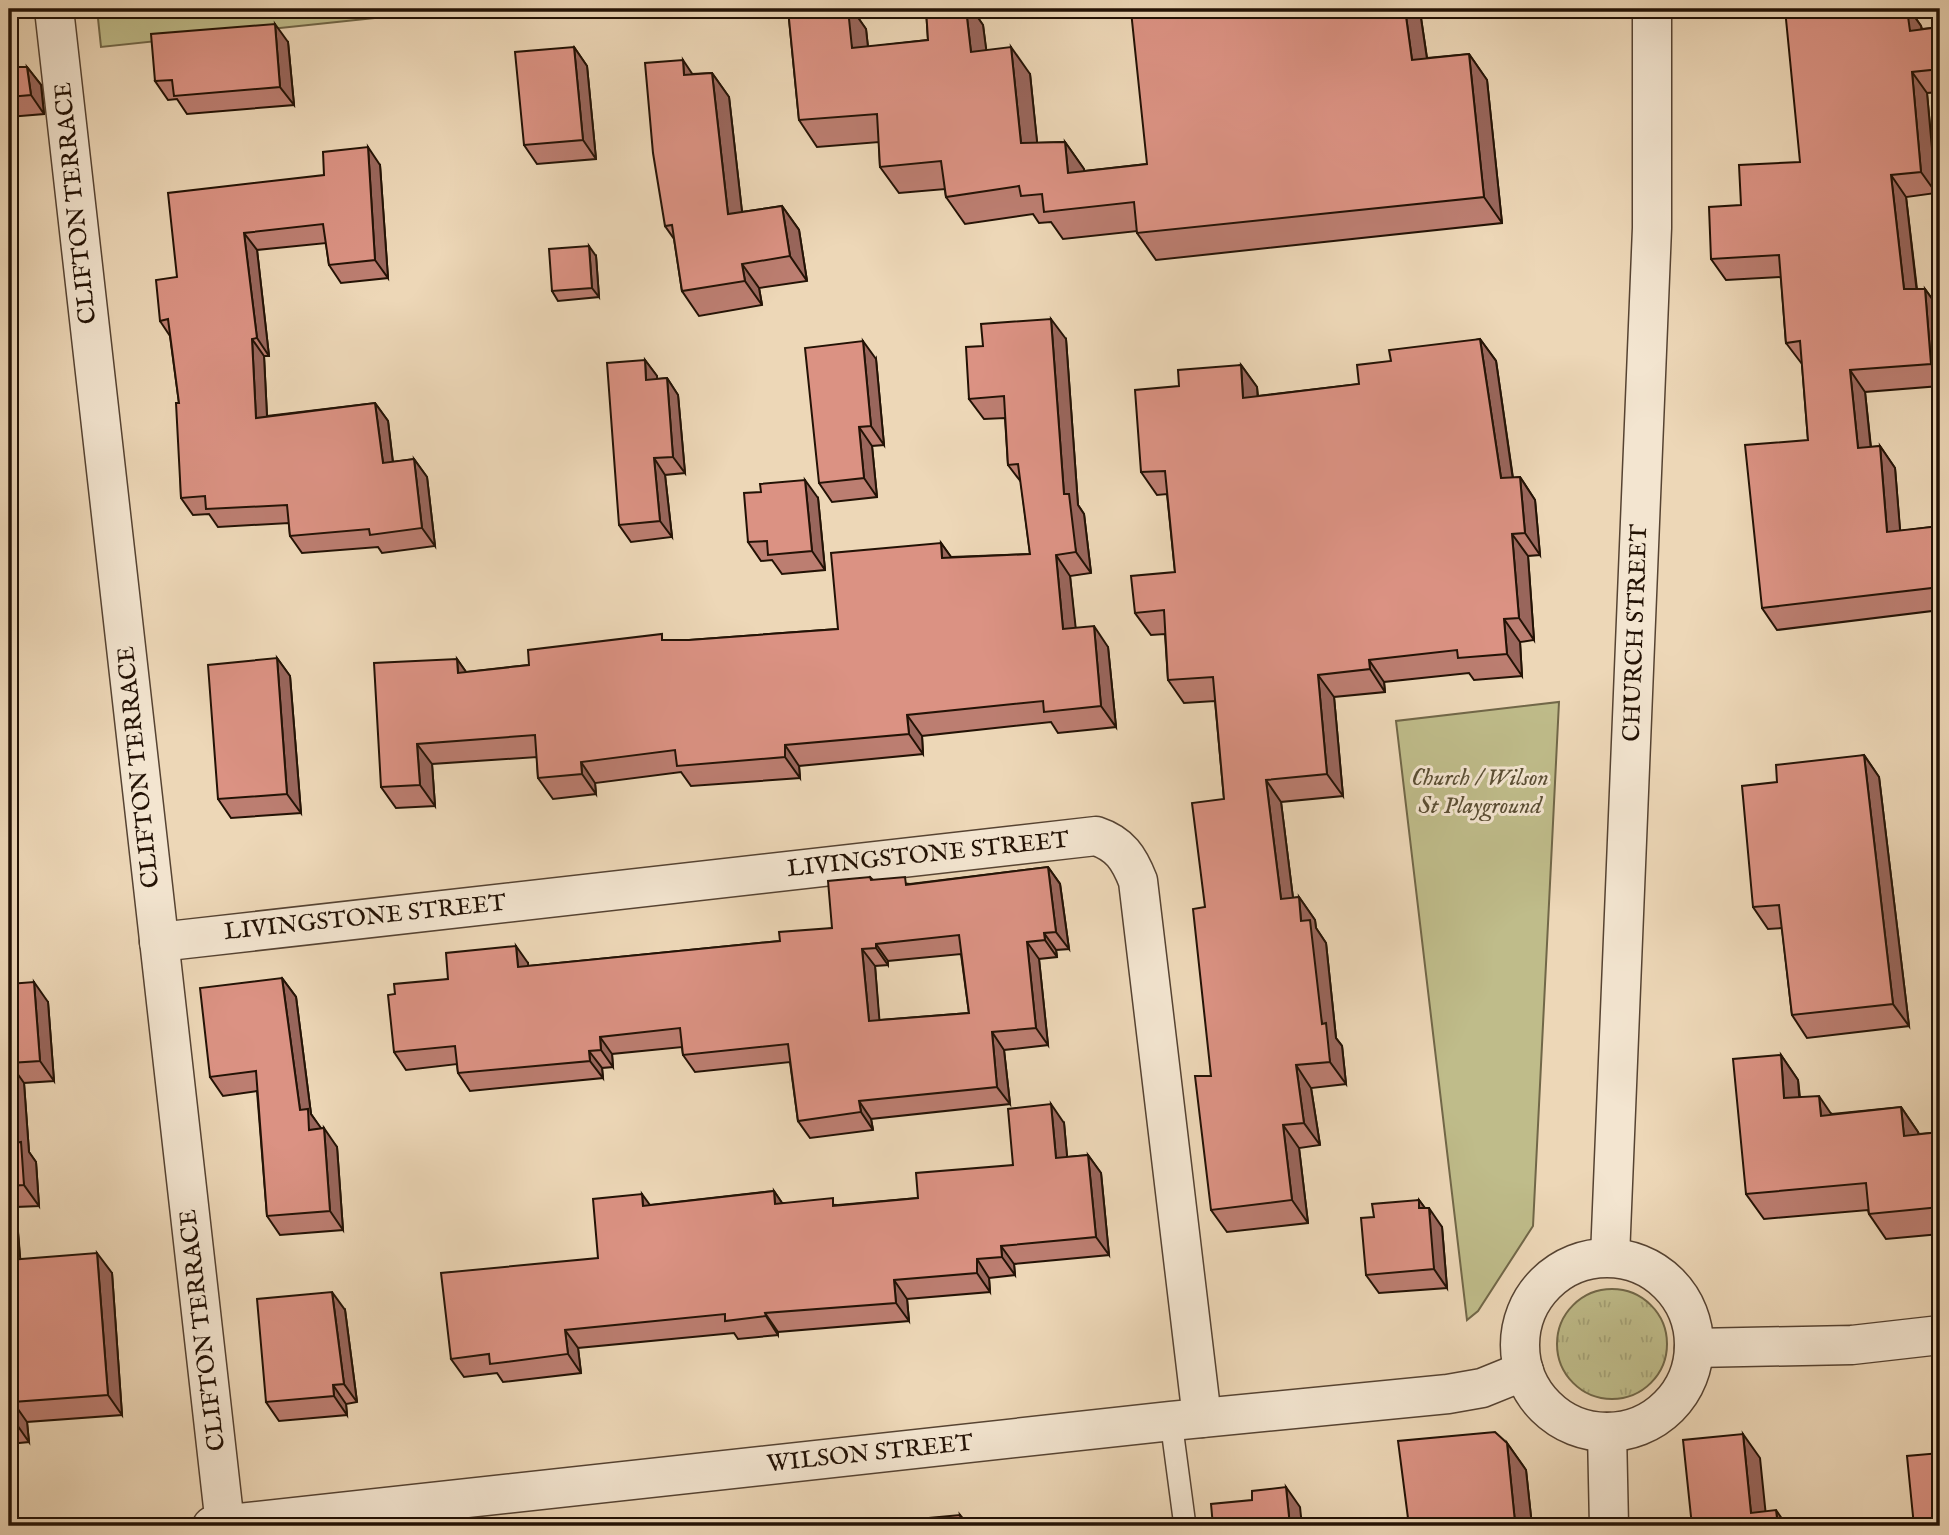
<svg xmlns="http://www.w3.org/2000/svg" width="1949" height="1535" viewBox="0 0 1949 1535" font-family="'IM FELL English',serif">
	<defs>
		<pattern id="grass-tufts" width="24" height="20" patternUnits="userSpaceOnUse" patternTransform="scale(1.75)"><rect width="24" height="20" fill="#bfbc8a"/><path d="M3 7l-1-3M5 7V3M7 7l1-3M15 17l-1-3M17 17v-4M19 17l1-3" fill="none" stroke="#a4a176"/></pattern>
	</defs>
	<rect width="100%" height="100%" fill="#edd7b7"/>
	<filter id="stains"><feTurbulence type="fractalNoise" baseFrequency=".00286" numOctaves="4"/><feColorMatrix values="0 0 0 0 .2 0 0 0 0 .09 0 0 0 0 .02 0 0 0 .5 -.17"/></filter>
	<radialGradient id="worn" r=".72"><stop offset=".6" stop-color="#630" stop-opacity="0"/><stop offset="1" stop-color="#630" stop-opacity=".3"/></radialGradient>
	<circle fill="url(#grass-tufts)" stroke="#716748" stroke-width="2" cx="1612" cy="1344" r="55"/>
	<g fill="#bfbc8a" stroke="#716748" stroke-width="2">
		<polygon points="97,9 460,9 101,47"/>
		<polygon points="1559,702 1533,1226 1478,1311 1467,1320 1396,721"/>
	</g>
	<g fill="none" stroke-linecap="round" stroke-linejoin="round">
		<defs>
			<polyline id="service" points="1171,1421 1185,1526"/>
			<g id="minor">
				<polyline points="54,9 225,1525"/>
				<path d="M159,942L1096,836C1120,844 1129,858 1138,881L1202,1418"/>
			</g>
			<g id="tertiary">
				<polyline points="1610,1257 1652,228 1652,9"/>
				<circle cx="1607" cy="1345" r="87"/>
				<polyline points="1694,1348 1852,1345 1940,1335"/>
				<polyline points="1607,1432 1609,1526"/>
				<polyline points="212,1526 1171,1421 1448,1394 1482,1388 1524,1371"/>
			</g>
		</defs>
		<use href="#service" stroke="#564332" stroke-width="24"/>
		<use href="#minor" stroke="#564332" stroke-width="41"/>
		<use href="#tertiary" stroke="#564332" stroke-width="41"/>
		<use href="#service" stroke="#f3e5d0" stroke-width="21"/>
		<use href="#minor" stroke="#f3e5d0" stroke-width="38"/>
		<use href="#tertiary" stroke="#f3e5d0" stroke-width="38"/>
	</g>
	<g fill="#bc7e71" stroke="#231205" stroke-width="2" fill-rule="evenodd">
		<polygon points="788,9 852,9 866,29 868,47 928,40 926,9 972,9 983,25 986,50 1030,74 1037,143 1065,142 1084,169 1084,171 1147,164 1161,9 1448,9 1448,14 1421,18 1427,58 1469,54 1487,80 1502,223 1156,260 1137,233 1137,231 1063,239 1051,222 1039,223 1033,214 965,224 946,197 945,189 899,193 880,167 879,142 817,147 799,120"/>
		<polygon points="1912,13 1921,26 1922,29 1940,27 1940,92 1927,93 1936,193 1906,197 1917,289 1925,289 1940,310 1940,386 1865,392 1871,447 1880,446 1895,468 1900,531 1940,526 1940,610 1777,630 1762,608 1808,440 1802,364 1786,343 1781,277 1726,280 1711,259 1741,205 1800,162"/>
		<polygon points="288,42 294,105 187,114 177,99 168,100 155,81"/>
		<polygon points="574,47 587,66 596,159 537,164 524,145"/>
		<polygon points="9,67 27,67 41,85 44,114 9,117"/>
		<polygon points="712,73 729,97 742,212 782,206 799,230 807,281 759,288 762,305 699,316 682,291 674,239 665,226 693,74"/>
		<polygon points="380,165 388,278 341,283 329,265 326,243 257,250 269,356 264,356 267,416 375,403 388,421 393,462 414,459 427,477 435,546 382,553 378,547 302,553 290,536 289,523 218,527 209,514 193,515 181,498 179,403 170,336 160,321 177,277 324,175"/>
		<polygon points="596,256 599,297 558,301 552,291"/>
		<polygon points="1066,339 1078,505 1084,514 1091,573 1070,576 1075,627 1108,647 1116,727 1058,733 1051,722 922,736 923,754 799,766 800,778 691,786 681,772 595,783 596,794 553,799 538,778 537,757 432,764 435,806 396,808 381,787 457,659 466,672 529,665 667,640 689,640 838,629 941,543 951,557 1030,554 1021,482 1008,465 1005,418 984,419 969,399"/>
		<polygon points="1480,339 1496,361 1513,478 1520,477 1535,500 1540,555 1528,556 1534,640 1520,642 1522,676 1474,680 1469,673 1384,682 1385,692 1334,697 1343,796 1281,802 1293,898 1299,897 1315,920 1316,928 1326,943 1336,1038 1342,1046 1346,1084 1311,1088 1320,1145 1299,1148 1308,1223 1227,1232 1211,1210 1211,1076 1205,907 1224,799 1215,701 1184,703 1168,680 1165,634 1151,635 1135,613 1175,572 1167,494 1157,495 1141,472 1179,386 1241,365 1257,387 1258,396 1359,384 1391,361"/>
		<polygon points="876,359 884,445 872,446 877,497 832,502 819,483"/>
		<polygon points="645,360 657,376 657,379 667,378 678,395 685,473 665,475 672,537 631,542 619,525"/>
		<polygon points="818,498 825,570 782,574 772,560 761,561 748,542"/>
		<polygon points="277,658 290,676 301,813 231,818 218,799"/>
		<polygon points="1864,755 1879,777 1909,1026 1807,1038 1792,1015 1782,928 1768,929 1753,907 1777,782"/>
		<path d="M1048,867L1060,884L1069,949L1056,950L1057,957L1039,959L1048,1045L1004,1050L1010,1104L871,1119L873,1130L810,1138L798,1121L790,1062L695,1072L683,1055L682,1047L612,1054L613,1067L602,1068L603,1078L470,1091L458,1073L457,1064L406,1070L394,1052L395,994L448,979L528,963V966L780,941L832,928L870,877L873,880L910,884ZM961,954L969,1013L879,1020L875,966L888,965V961Z"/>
		<polygon points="282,978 296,997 311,1114 321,1129 337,1147 343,1230 280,1235 267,1216 257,1091 223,1096 210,1077"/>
		<polygon points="9,984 48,1002 54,1081 24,1083 29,1152 36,1162 39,1206 16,1207 20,1259 112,1273 122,1415 27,1422 29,1442 9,1444"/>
		<polygon points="1781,1055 1798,1080 1800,1097 1832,1114 1901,1107 1918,1132 1919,1134 1940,1132 1940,1234 1886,1239 1869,1214 1868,1210 1764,1219 1746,1194"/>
		<polygon points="1064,1123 1067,1157 1088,1155 1101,1173 1109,1255 1014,1264 1015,1275 989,1278 990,1292 907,1299 909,1321 778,1332 778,1335 738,1339 734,1333 578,1348 581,1373 503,1382 497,1373 464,1377 451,1359 598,1258 650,1205 774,1191 782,1203 838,1205 918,1198 1013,1165"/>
		<polygon points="1419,1200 1425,1208 1442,1227 1447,1288 1379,1293 1366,1275 1374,1217"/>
		<polygon points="345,1310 357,1402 346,1404 347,1415 279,1421 266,1402"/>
		<polygon points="1507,1443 1526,1470 1532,1526 1409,1526"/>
	</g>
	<g fill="#99665c" stroke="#231205" stroke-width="2">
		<polygon points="843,9 852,9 866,29 871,75 852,48"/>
		<polygon points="966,9 972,9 983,25 990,78 971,52"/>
		<polygon points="1405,9 1415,9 1421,18 1431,86 1412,60"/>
		<polygon points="1900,9 1912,9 1912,13 1921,26 1925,52 1910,31"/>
		<polygon points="275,24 288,42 294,105 280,87"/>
		<polygon points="574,47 587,66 596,159 583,140"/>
		<polygon points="1011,47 1030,74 1040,170 1021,143"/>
		<polygon points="1469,54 1487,80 1502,223 1484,197"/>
		<polygon points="683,60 699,84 684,75"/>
		<polygon points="27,67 41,85 44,114 31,95"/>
		<polygon points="1912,72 1927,93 1936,193 1921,172"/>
		<polygon points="712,73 729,97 745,238 728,214"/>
		<polygon points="1065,142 1084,169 1087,200 1068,173"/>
		<polygon points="368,147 380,165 388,278 375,260"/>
		<polygon points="1891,175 1906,197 1919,311 1904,289"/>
		<polygon points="782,206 799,230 807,281 790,256"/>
		<polygon points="244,233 257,250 269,356 257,338"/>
		<polygon points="589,246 596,256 599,297 592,288"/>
		<polygon points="742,264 759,288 762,305 745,281"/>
		<polygon points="1925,289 1940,310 1940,377 1931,364"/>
		<polygon points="1051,319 1066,339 1078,505 1084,514 1091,573 1076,552 1064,494"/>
		<polygon points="252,339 264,356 268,436 256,418"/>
		<polygon points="1480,339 1496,361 1516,501 1501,478"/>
		<polygon points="863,341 876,359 884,445 871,426"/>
		<polygon points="645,360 657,376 658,396 646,380"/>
		<polygon points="1241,365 1257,387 1259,421 1243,398"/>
		<polygon points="1850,370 1865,392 1873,470 1858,448"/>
		<polygon points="667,378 678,395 685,473 673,457"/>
		<polygon points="375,403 388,421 395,481 383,463"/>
		<polygon points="859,427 872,446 877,497 864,478"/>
		<polygon points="1880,446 1895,468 1902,553 1887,532"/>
		<polygon points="654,458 665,475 672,537 660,521"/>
		<polygon points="414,459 427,477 435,546 422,528"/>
		<polygon points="1520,477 1535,500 1540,555 1525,533"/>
		<polygon points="805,480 818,498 825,570 812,551"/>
		<polygon points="1512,534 1528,556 1534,640 1519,618"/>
		<polygon points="941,543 956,564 942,558"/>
		<polygon points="1056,555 1070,576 1078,649 1063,629"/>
		<polygon points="1504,619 1520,642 1522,676 1507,654"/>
		<polygon points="1094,626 1108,647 1116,727 1101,706"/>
		<polygon points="277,658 290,676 301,813 287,794"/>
		<polygon points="457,659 471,679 458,673"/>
		<polygon points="1369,660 1384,682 1385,692 1370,669"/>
		<polygon points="1318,675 1334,697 1343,796 1327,774"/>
		<polygon points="907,715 922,736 923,754 909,734"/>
		<polygon points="417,744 432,764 435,806 420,785"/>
		<polygon points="785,745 799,766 800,778 785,757"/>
		<polygon points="1864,755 1879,777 1909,1026 1893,1004"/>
		<polygon points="581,762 595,783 596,794 582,774"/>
		<polygon points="1266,780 1281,802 1296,922 1281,899"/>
		<polygon points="1048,867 1060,884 1069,949 1056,932"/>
		<polygon points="1299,897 1315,920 1316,928 1326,943 1336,1038 1342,1046 1346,1084 1330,1062 1322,1024 1301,921"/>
		<polygon points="1044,933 1056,950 1057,957 1045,940"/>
		<polygon points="1027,942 1039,959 1048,1045 1036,1028"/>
		<polygon points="876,944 888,961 888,965 876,948"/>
		<polygon points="516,946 528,963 530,985 518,967"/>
		<polygon points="862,949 875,966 881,1039 869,1021"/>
		<polygon points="282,978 296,997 311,1114 321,1128 323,1149 309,1130 300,1110"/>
		<polygon points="34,982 48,1002 54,1081 40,1061"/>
		<polygon points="992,1032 1004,1050 1010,1104 997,1087"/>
		<polygon points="600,1037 612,1054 613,1067 601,1050"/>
		<polygon points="589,1051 602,1068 603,1078 590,1061"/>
		<polygon points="1781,1055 1798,1080 1801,1123 1784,1098"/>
		<polygon points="10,1063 24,1083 29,1152 36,1162 39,1206 24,1185 15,1143"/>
		<polygon points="1296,1065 1311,1088 1320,1145 1304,1123"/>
		<polygon points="1819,1096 1836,1121 1821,1116"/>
		<polygon points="859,1101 871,1119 873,1130 861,1112"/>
		<polygon points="1051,1104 1064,1123 1069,1177 1056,1158"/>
		<polygon points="1901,1107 1918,1132 1921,1161 1904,1136"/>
		<polygon points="1283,1125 1299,1148 1308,1223 1292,1200"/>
		<polygon points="324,1128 337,1147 343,1230 330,1211"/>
		<polygon points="1088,1155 1101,1173 1109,1255 1096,1237"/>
		<polygon points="774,1191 786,1209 775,1204"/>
		<polygon points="642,1194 655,1212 643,1206"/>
		<polygon points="9,1197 16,1207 22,1280 9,1261"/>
		<polygon points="1419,1200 1430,1215 1429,1208 1442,1227 1447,1288 1434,1269 1419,1208"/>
		<polygon points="1001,1246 1014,1264 1015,1275 1002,1257"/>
		<polygon points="97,1253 112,1273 122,1415 108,1395"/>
		<polygon points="977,1259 989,1278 990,1292 977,1273"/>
		<polygon points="894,1280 907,1299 909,1321 896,1303"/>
		<polygon points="332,1292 345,1310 357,1402 344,1384"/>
		<polygon points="765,1313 778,1332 778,1335 766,1316"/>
		<polygon points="565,1330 578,1348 581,1373 568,1354"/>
		<polygon points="333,1385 346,1404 347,1415 334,1396"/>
		<polygon points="13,1402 27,1422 29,1442 15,1422"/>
		<polygon points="1743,1434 1760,1458 1767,1526 1751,1513"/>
		<polygon points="1507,1443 1526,1470 1532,1526 1518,1526 1515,1522"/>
		<polygon points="1286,1487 1300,1507 1302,1526 1290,1526"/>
		<polygon points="1776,1510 1787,1526 1778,1526"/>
		<polygon points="960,1515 969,1526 962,1526"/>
	</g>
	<g fill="#db9283" stroke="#231205" stroke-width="2" fill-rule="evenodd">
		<polygon points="788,9 848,9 852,48 928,40 926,9 966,9 971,52 1011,47 1021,143 1065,142 1068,173 1147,164 1131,11 1161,9 1405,9 1412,60 1469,54 1484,197 1137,233 1134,202 1044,212 1042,194 1021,196 1019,186 946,197 941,161 880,167 877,114 799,120"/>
		<polygon points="1785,9 1907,9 1910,31 1940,27 1940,69 1912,72 1921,172 1891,175 1904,289 1925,289 1931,364 1850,370 1858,448 1880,446 1887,532 1940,526 1940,587 1762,608 1745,445 1808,440 1800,341 1786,343 1779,255 1711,259 1709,207 1741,205 1739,165 1800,162"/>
		<polygon points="275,24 280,87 174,96 172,80 155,81 151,34"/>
		<polygon points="574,47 583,140 524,145 515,52"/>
		<polygon points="683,60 684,75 712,73 728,214 782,206 790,256 742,264 745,281 682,291 672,225 665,226 653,153 645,63"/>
		<polygon points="9,67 27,67 31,95 9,97"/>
		<polygon points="368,147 375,260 329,265 323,224 244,233 257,338 252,339 256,418 375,403 383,463 414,459 422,528 370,535 369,529 290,536 287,505 206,509 205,496 181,498 176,403 179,403 168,319 160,321 156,280 177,277 168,193 324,175 323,152"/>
		<polygon points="589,246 592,288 552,291 549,249"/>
		<polygon points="1051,319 1064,494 1069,494 1076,552 1056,555 1063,629 1094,626 1101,706 1044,712 1043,701 907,715 909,734 785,745 785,757 677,766 675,750 581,762 582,774 538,778 535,735 417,744 420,785 381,787 374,663 457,659 458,673 529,665 528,650 662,634 662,640 689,640 838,629 831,553 941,543 942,558 1030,554 1018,464 1008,465 1004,396 969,399 966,347 983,346 981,324"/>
		<polygon points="1480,339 1501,478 1520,477 1525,533 1512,534 1519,618 1504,619 1507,654 1458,658 1457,650 1369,660 1370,669 1318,675 1327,774 1266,780 1281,899 1299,897 1301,921 1310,920 1322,1024 1326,1023 1330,1062 1296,1065 1304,1123 1283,1125 1292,1200 1211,1210 1195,1076 1211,1076 1193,909 1205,907 1192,803 1224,799 1213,677 1168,680 1164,610 1135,613 1131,576 1175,572 1165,471 1141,472 1135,390 1179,386 1178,370 1241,365 1243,398 1359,384 1357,365 1391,361 1389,350"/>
		<polygon points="863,341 871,426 859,427 864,478 819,483 805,348"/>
		<polygon points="645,360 646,380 667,378 673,457 654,458 660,521 619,525 607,363"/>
		<polygon points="805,480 812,551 768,555 767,541 748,542 744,493 761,492 760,484"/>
		<polygon points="277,658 287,794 218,799 208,665"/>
		<polygon points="1864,755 1893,1004 1792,1015 1779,905 1753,907 1742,786 1777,782 1776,765"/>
		<polygon points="1934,759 1940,759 1940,825"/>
		<path d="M1048,867L1056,932L1044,933L1045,940L1027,942L1036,1028L992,1032L997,1087L859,1101L861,1112L798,1121L788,1044L683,1055L680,1028L600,1037L601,1050L589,1051L590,1061L458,1073L455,1046L394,1052L388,995L395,994L394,984L448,979L446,953L516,946L518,967L780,941L779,932L832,928L828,881L870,877L871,880L905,877L906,885ZM959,935L969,1013L869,1021L862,949L876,948V944Z"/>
		<polygon points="282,978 300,1110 308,1109 309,1130 324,1128 330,1211 267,1216 256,1071 210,1077 200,988"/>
		<polygon points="34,982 40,1061 10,1063 15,1143 21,1142 24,1185 9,1186 9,984"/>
		<polygon points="1781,1055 1784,1098 1819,1096 1821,1116 1901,1107 1904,1136 1940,1132 1940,1207 1869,1214 1866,1183 1746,1194 1733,1059"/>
		<polygon points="1051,1104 1056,1158 1088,1155 1096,1237 1001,1246 1002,1257 977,1259 977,1273 894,1280 896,1303 765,1313 766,1316 725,1321 725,1314 565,1330 568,1354 490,1364 489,1354 451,1359 441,1273 598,1258 593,1199 642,1194 643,1206 774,1191 775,1204 833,1198 833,1206 918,1198 916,1173 1013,1165 1008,1109"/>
		<polygon points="1419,1200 1419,1208 1429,1208 1434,1269 1366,1275 1361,1218 1374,1217 1372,1204"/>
		<polygon points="97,1253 108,1395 13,1402 15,1422 9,1422 9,1260"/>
		<polygon points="332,1292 344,1384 333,1385 334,1396 266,1402 257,1299"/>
		<polygon points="1495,1432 1507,1443 1515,1522 1485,1526 1409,1526 1398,1441"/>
		<polygon points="1743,1434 1751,1513 1776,1510 1778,1526 1692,1526 1683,1440"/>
		<polygon points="1940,1453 1940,1526 1914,1526 1907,1456"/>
		<polygon points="1286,1487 1290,1526 1213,1526 1211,1504 1252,1500 1252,1491"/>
		<polygon points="960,1515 962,1526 884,1526 886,1526 886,1522"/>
		<polygon points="1040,1521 1040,1526 988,1526"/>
	</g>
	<g text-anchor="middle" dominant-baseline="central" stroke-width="6" stroke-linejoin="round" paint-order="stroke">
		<g font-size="24" fill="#231205" stroke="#f3e5d0">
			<text transform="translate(76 203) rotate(-96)">CLIFTON TERRACE</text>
			<text transform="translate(1636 633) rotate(-88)">CHURCH STREET</text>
			<text transform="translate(139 767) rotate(-96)">CLIFTON TERRACE</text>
			<text transform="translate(928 855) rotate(-6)">LIVINGSTONE STREET</text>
			<text transform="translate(365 918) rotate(-6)">LIVINGSTONE STREET</text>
			<text transform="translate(203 1330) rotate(-97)">CLIFTON TERRACE</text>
			<text transform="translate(870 1454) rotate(-6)">WILSON STREET</text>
		</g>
		<g font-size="24" font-style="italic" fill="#5a4e34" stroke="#f3e5d0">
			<text x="1480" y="778">Church / Wilson<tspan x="1480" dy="28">St Playground</tspan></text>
		</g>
	</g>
	<rect width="1949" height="1535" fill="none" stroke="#edd7b7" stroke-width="35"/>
	<rect x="10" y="10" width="1928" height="1514" fill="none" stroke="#231205" stroke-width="3.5"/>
	<rect x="18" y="18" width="1914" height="1500" fill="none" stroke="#231205" stroke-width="2"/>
	<rect width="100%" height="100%" filter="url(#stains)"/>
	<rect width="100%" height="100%" fill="url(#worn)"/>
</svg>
